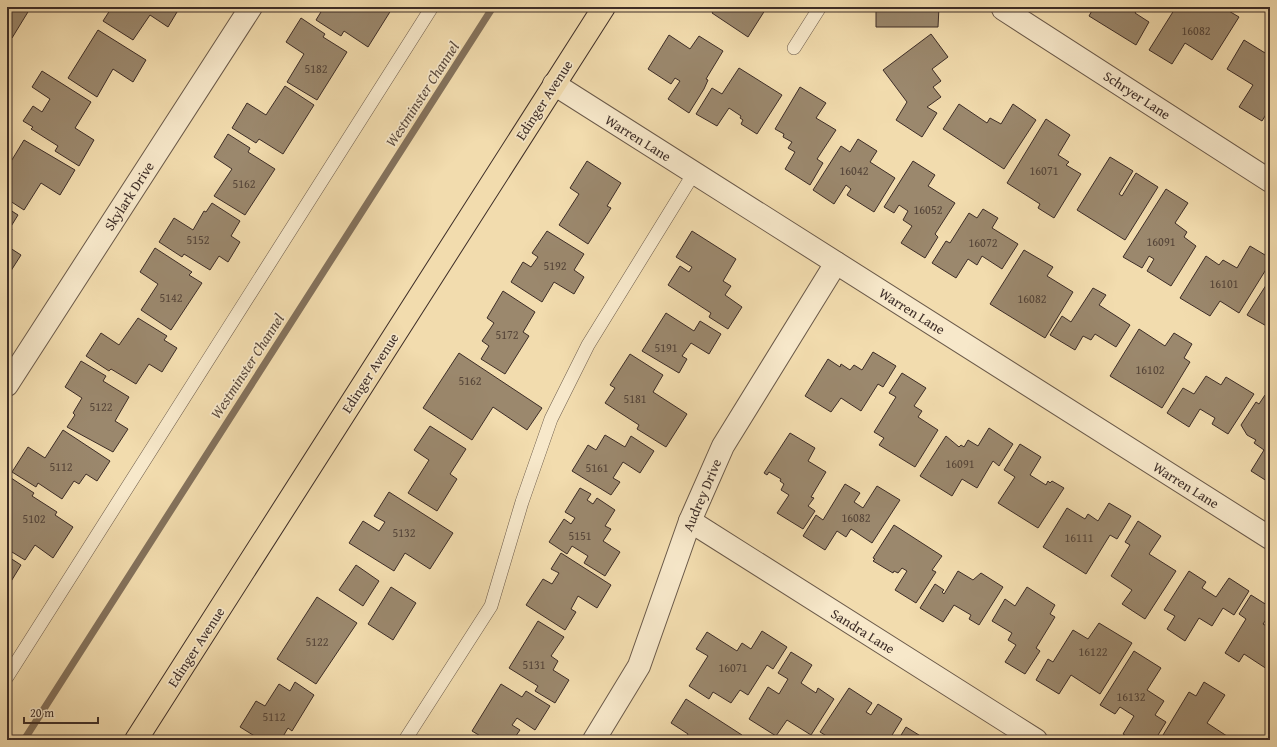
<svg xmlns="http://www.w3.org/2000/svg" width="1277" height="747" viewBox="0 0 1277 747" font-family="'Gentium Book Plus',serif">
	<rect width="100%" height="100%" fill="#f2dcae"/>
	<filter id="stains"><feTurbulence type="fractalNoise" baseFrequency=".005" numOctaves="4"/><feColorMatrix values="0 0 0 0 .2 0 0 0 0 .09 0 0 0 0 .02 0 0 0 .5 -.17"/></filter>
	<radialGradient id="worn" r=".72"><stop offset=".6" stop-color="#630" stop-opacity="0"/><stop offset="1" stop-color="#630" stop-opacity=".3"/></radialGradient>
	<g fill="none" stroke-linecap="round" stroke-linejoin="round">
		<polyline stroke="#84725c" stroke-width="7" points="24,740 493,7"/>
	</g>
	<g fill="#9b886d" stroke="#3d2d27">
		<polygon points="7,7 31,7 12,38 7,35"/>
		<polygon points="112,7 180,7 168,27 150,15 133,40 103,21"/>
		<polygon points="324,7 393,7 368,47 344,31 341,36 316,20"/>
		<polygon points="709,7 767,7 748,37 712,13 714,10"/>
		<polygon points="876,7 939,7 938,27 876,27"/>
		<polygon points="1094,7 1139,7 1135,13 1149,22 1136,45 1089,16"/>
		<polygon points="1176,7 1222,7 1239,17 1212,60 1185,43 1172,64 1149,50"/>
		<polygon points="301,18 325,34 323,37 347,52 317,100 287,82 304,54 286,42"/>
		<polygon points="98,30 146,60 133,82 113,69 97,97 68,78"/>
		<polygon points="931,34 948,57 932,69 941,81 933,87 941,97 927,107 937,113 922,137 896,120 907,102 883,70"/>
		<polygon points="669,35 690,49 699,36 723,51 706,79 708,80 704,89 689,113 668,99 680,81 675,78 671,84 648,69"/>
		<polygon points="1244,40 1270,56 1270,108 1262,121 1239,107 1253,85 1227,69"/>
		<polygon points="739,68 782,95 757,134 741,124 743,120 740,118 741,116 729,108 717,126 696,114 712,88 722,94"/>
		<polygon points="42,71 91,102 75,128 94,140 79,166 55,151 58,146 31,129 33,127 23,121 33,106 42,112 50,99 32,87"/>
		<polygon points="285,86 314,105 283,154 259,139 256,143 232,128 247,103 266,115"/>
		<polygon points="800,87 826,103 816,118 836,130 817,159 823,163 810,185 785,169 795,152 788,148 792,142 783,137 784,134 775,129"/>
		<polygon points="959,104 987,123 990,118 1001,124 1013,104 1036,120 1004,169 943,129"/>
		<polygon points="1046,119 1070,135 1058,155 1069,162 1066,165 1081,174 1054,218 1038,208 1040,204 1007,183"/>
		<polygon points="228,134 250,148 248,152 275,169 245,215 214,196 232,169 214,157"/>
		<polygon points="858,139 877,151 870,162 895,178 874,212 847,195 851,189 846,185 834,204 813,190 841,146 850,152"/>
		<polygon points="24,140 75,170 60,195 41,183 24,210 7,199 7,168"/>
		<polygon points="1110,157 1133,171 1119,194 1122,196 1136,173 1158,187 1125,240 1077,210"/>
		<polygon points="587,161 621,183 607,206 611,208 588,244 559,225 579,194 570,188"/>
		<polygon points="913,161 935,175 928,186 955,203 935,234 938,237 925,258 901,243 912,226 903,220 908,211 899,205 894,213 884,207"/>
		<polygon points="1166,189 1188,203 1175,223 1187,232 1184,237 1196,246 1171,286 1147,271 1154,259 1149,256 1142,268 1123,257"/>
		<polygon points="212,203 240,221 231,236 240,242 228,262 219,256 210,270 184,254 182,257 159,242 174,218 193,230 204,211 206,212"/>
		<polygon points="7,208 18,215 10,228 12,229 7,237"/>
		<polygon points="983,209 998,218 992,228 1018,244 1002,269 982,256 977,265 968,259 956,278 932,263 946,241 950,243 969,213 977,218"/>
		<polygon points="547,231 584,254 574,270 584,277 574,294 554,282 542,302 511,282 523,262 531,267 538,257 532,253"/>
		<polygon points="692,231 736,259 723,281 731,286 725,295 742,307 728,329 709,317 711,313 668,285 680,266 689,272 692,267 676,257"/>
		<polygon points="7,246 21,255 7,277"/>
		<polygon points="1250,246 1270,258 1270,263 1239,313 1220,301 1210,316 1180,298 1206,256 1219,265 1223,260 1237,268"/>
		<polygon points="155,248 192,272 189,275 202,283 171,330 141,310 158,284 140,272"/>
		<polygon points="1024,250 1053,267 1047,276 1073,292 1045,338 990,304"/>
		<polygon points="1270,279 1270,328 1247,315"/>
		<polygon points="1093,288 1106,295 1099,305 1130,325 1116,347 1095,334 1091,340 1083,336 1075,350 1050,335 1062,316 1071,322"/>
		<polygon points="503,291 535,312 523,332 529,336 505,374 481,359 489,346 482,341 494,323 487,318"/>
		<polygon points="666,313 694,331 700,321 721,334 709,354 691,343 682,356 687,359 679,373 642,351"/>
		<polygon points="138,318 167,336 164,340 177,348 162,372 149,364 136,384 111,369 109,371 86,356 101,333 119,345"/>
		<polygon points="1139,329 1165,346 1174,333 1192,344 1184,358 1190,362 1162,408 1110,376"/>
		<polygon points="873,352 896,366 883,387 878,384 861,411 841,398 831,412 805,396 828,359 840,367 841,364 850,370 854,365 862,370"/>
		<polygon points="459,353 542,408 527,430 493,407 472,440 423,408"/>
		<polygon points="630,354 663,375 653,392 687,414 666,447 637,429 639,425 605,403 615,388 610,385"/>
		<polygon points="81,361 106,376 103,381 129,397 115,421 128,429 113,452 67,427 75,415 73,413 82,398 65,387"/>
		<polygon points="902,373 926,388 914,406 922,411 918,417 938,430 915,467 879,445 884,438 874,432 896,397 889,393"/>
		<polygon points="1206,376 1221,385 1226,377 1254,394 1228,434 1212,424 1215,418 1200,409 1189,427 1167,413 1183,388 1194,394"/>
		<polygon points="1265,395 1270,398 1270,483 1251,471 1264,450 1254,443 1256,440 1247,435 1241,425 1256,402 1259,404"/>
		<polygon points="430,426 466,449 450,474 457,479 437,511 408,493 429,460 414,450"/>
		<polygon points="989,428 1013,444 999,466 993,461 977,488 962,479 952,496 920,476 946,436 959,447 961,445 964,447 968,440 978,446"/>
		<polygon points="63,430 110,461 97,481 86,474 79,484 74,481 62,499 38,483 36,487 12,472 28,447 45,458"/>
		<polygon points="790,433 815,448 808,461 826,472 811,497 814,498 808,506 815,511 803,529 777,513 789,495 781,490 784,484 780,481 781,479 769,472 767,475 764,473"/>
		<polygon points="605,435 625,447 631,436 654,451 640,473 623,462 613,478 620,482 611,495 572,471 588,445 596,450"/>
		<polygon points="1020,444 1041,457 1030,475 1046,485 1048,481 1050,483 1052,481 1064,488 1038,528 998,503 1015,477 1004,470"/>
		<polygon points="8,476 34,493 32,496 57,512 55,515 73,527 53,558 35,545 25,560 7,549 7,520 11,513 7,510"/>
		<polygon points="845,484 860,493 854,502 863,508 877,486 900,500 872,543 851,529 846,537 837,531 825,550 803,536 816,515 823,520"/>
		<polygon points="580,488 591,494 587,500 593,504 597,498 615,510 605,526 611,529 603,541 620,552 605,576 584,563 588,556 572,546 567,554 549,542 564,519 571,524 575,518 565,512"/>
		<polygon points="389,492 453,533 430,569 405,553 394,571 349,543 363,521 379,531 385,522 374,516"/>
		<polygon points="1109,503 1131,516 1117,539 1110,535 1086,574 1043,547 1067,508 1085,519 1088,514 1098,521"/>
		<polygon points="1138,521 1161,536 1149,554 1176,571 1145,619 1122,604 1132,590 1111,576 1130,545 1125,542"/>
		<polygon points="894,525 942,556 932,570 936,572 916,603 895,590 907,571 902,568 898,573 894,571 893,573 873,561 875,559 873,558"/>
		<polygon points="561,553 611,585 597,608 578,596 571,609 576,612 565,630 526,605 543,579 552,584 559,573 551,569"/>
		<polygon points="7,556 21,565 7,588"/>
		<polygon points="356,565 379,581 363,606 339,590"/>
		<polygon points="958,571 973,580 981,573 1003,587 979,625 969,619 971,615 954,605 943,622 920,608 935,584 944,590 942,592 944,594"/>
		<polygon points="1189,571 1206,582 1202,588 1216,597 1229,578 1249,591 1234,615 1223,608 1212,626 1199,618 1185,641 1167,629 1175,616 1164,610"/>
		<polygon points="391,587 416,603 393,640 368,624"/>
		<polygon points="1027,587 1055,605 1050,614 1055,617 1036,648 1040,651 1025,674 1005,662 1016,645 1008,640 1012,633 992,621 1005,599 1015,606"/>
		<polygon points="1251,595 1270,607 1270,614 1263,624 1270,628 1270,671 1244,654 1239,662 1225,653 1246,619 1239,614"/>
		<polygon points="317,597 357,623 316,684 277,659"/>
		<polygon points="538,621 564,637 551,656 558,661 553,670 569,680 555,703 535,691 538,686 509,668"/>
		<polygon points="1099,623 1132,643 1100,694 1071,675 1059,694 1036,680 1048,659 1053,662 1073,630 1088,639"/>
		<polygon points="762,631 787,647 773,669 767,665 748,695 740,690 731,703 713,692 709,699 689,686 708,656 696,649 707,632 737,651 742,643 751,649"/>
		<polygon points="1134,651 1161,668 1147,690 1164,701 1155,715 1166,722 1155,740 1133,740 1123,734 1134,716 1120,707 1115,714 1100,705"/>
		<polygon points="791,652 812,665 801,683 816,693 818,688 834,699 811,735 787,720 776,736 749,719 768,687 779,694 788,679 778,673"/>
		<polygon points="295,682 314,695 292,731 288,728 281,740 261,740 240,727 256,701 265,706 279,684 290,691"/>
		<polygon points="1204,682 1225,695 1207,723 1233,740 1160,740 1189,692 1196,696"/>
		<polygon points="501,684 522,697 526,691 550,706 535,730 517,718 512,725 520,730 513,740 487,740 472,731"/>
		<polygon points="849,688 872,703 866,712 871,715 878,704 902,719 889,740 881,738 879,740 833,740 820,732"/>
		<polygon points="686,699 742,735 739,740 685,740 688,734 671,723"/>
		<polygon points="906,727 927,740 898,740"/>
	</g>
	<g fill="none" stroke-linecap="round" stroke-linejoin="round">
		<defs>
			<g id="lane">
				<polyline points="794,48 820,7"/>
				<polyline points="7,677 432,7"/>
				<polyline points="405,740 491,606 522,502 551,419 588,345 694,173"/>
			</g>
			<g id="street">
				<polyline points="1004,7 1003,9 1270,181"/>
				<polyline points="554,84 1270,538"/>
				<polyline points="7,385 251,7"/>
				<polyline points="690,521 1036,740"/>
				<polyline points="594,740 639,666 690,521 723,446 836,263"/>
			</g>
			<polyline id="primary" points="136,740 604,7"/>
		</defs>
		<use href="#lane" stroke="#6a5949" stroke-width="14"/>
		<use href="#street" stroke="#6a5949" stroke-width="24"/>
		<use href="#primary" stroke="#3d2d27" stroke-width="24"/>
		<use href="#lane" stroke="#f7e8ca" stroke-width="13"/>
		<use href="#street" stroke="#f7e8ca" stroke-width="22"/>
		<use href="#primary" stroke="#f2dcae" stroke-width="22"/>
	</g>
	<g text-anchor="middle" dominant-baseline="central" stroke-width="3.5" stroke-linejoin="round" paint-order="stroke">
		<g font-size="12" fill="#544438">
			<text x="1196" y="30">16082</text>
			<text x="316" y="68">5182</text>
			<text x="854" y="170">16042</text>
			<text x="1044" y="170">16071</text>
			<text x="244" y="183">5162</text>
			<text x="928" y="209">16052</text>
			<text x="198" y="239">5152</text>
			<text x="1161" y="241">16091</text>
			<text x="983" y="242">16072</text>
			<text x="555" y="265">5192</text>
			<text x="1224" y="283">16101</text>
			<text x="171" y="297">5142</text>
			<text x="1032" y="298">16082</text>
			<text x="507" y="334">5172</text>
			<text x="666" y="347">5191</text>
			<text x="1150" y="369">16102</text>
			<text x="470" y="380">5162</text>
			<text x="635" y="398">5181</text>
			<text x="101" y="406">5122</text>
			<text x="960" y="463">16091</text>
			<text x="61" y="466">5112</text>
			<text x="597" y="467">5161</text>
			<text x="856" y="517">16082</text>
			<text x="34" y="518">5102</text>
			<text x="404" y="532">5132</text>
			<text x="580" y="535">5151</text>
			<text x="1079" y="537">16111</text>
			<text x="317" y="641">5122</text>
			<text x="1093" y="651">16122</text>
			<text x="534" y="664">5131</text>
			<text x="733" y="667">16071</text>
			<text x="1131" y="696">16132</text>
			<text x="274" y="716">5112</text>
		</g>
		<g font-size="14" fill="#3d2d27" stroke="#f7e8ca">
			<text transform="translate(1137 95) rotate(33)">Schryer Lane</text>
			<text transform="translate(544 100) rotate(-57)">Edinger Avenue</text>
			<text transform="translate(638 138) rotate(32)">Warren Lane</text>
			<text transform="translate(129 196) rotate(-57)">Skylark Drive</text>
			<text transform="translate(912 311) rotate(32)">Warren Lane</text>
			<text transform="translate(370 373) rotate(-57)">Edinger Avenue</text>
			<text transform="translate(1186 485) rotate(32)">Warren Lane</text>
			<text transform="translate(702 495) rotate(-67)">Audrey Drive</text>
			<text transform="translate(863 631) rotate(32)">Sandra Lane</text>
			<text transform="translate(196 647) rotate(-57)">Edinger Avenue</text>
		</g>
		<g font-size="15" font-style="italic" fill="#5b4a3d" stroke="#f7e8ca">
			<text transform="translate(422 94) rotate(-57)">Westminster Channel</text>
			<text transform="translate(247 366) rotate(-57)">Westminster Channel</text>
		</g>
	</g>
	<rect width="1277" height="747" fill="none" stroke="#f2dcae" stroke-width="24"/>
	<rect x="8" y="8" width="1261" height="731" fill="none" stroke="#3d2d27" stroke-width="2"/>
	<rect x="12" y="12" width="1253" height="723" fill="none" stroke="#3d2d27"/>
	<path d="M24 717v6h74v-6" fill="none" stroke="#3d2d27" stroke-width="2"/>
	<text x="30" y="717" font-size="12" fill="#3d2d27" stroke="#f7e8ca" stroke-width="3" paint-order="stroke">20 m</text>
	<rect width="100%" height="100%" filter="url(#stains)"/>
	<rect width="100%" height="100%" fill="url(#worn)"/>
</svg>
